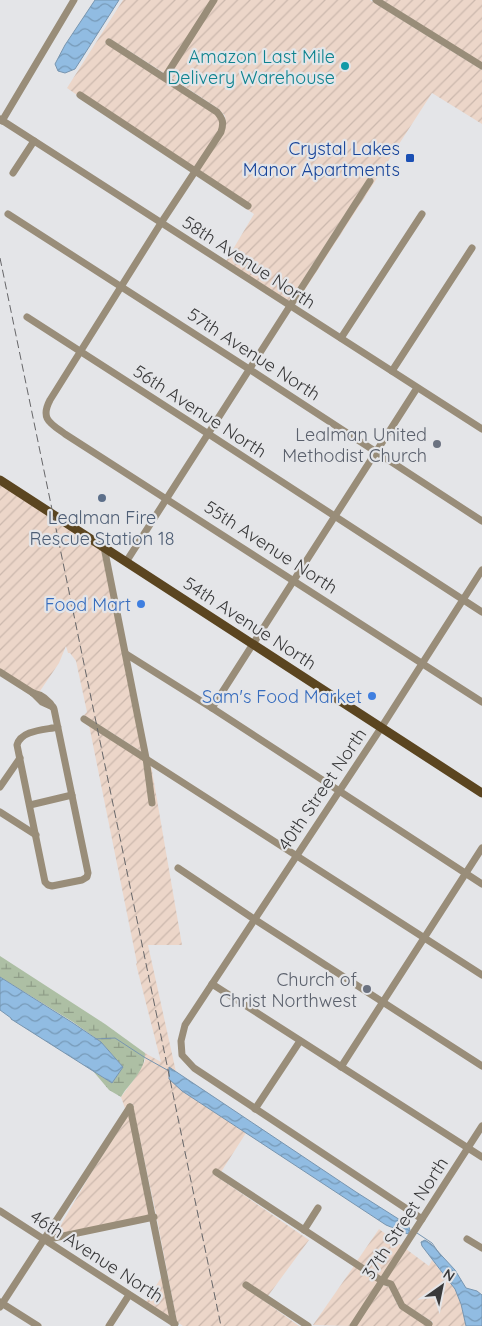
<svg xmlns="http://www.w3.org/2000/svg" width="482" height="1326" viewBox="0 0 482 1326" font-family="Quicksand,sans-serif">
	<defs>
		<pattern id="industrial-furrows" width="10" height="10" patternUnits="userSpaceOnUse" patternTransform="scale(1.25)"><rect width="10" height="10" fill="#ecd6c9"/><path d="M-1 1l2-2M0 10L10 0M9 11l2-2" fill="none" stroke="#cbb8ad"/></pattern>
		<pattern id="wetland-marsh" width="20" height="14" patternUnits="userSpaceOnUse" patternTransform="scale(1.25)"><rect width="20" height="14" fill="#adbfa4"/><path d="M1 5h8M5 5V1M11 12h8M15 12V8" fill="none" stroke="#8e9c87"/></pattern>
		<pattern id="water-waves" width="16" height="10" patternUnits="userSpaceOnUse" patternTransform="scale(1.25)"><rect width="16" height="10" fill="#91bce2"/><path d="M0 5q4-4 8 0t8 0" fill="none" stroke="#779ab8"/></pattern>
	</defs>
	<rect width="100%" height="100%" fill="#e4e5e8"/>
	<g fill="url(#industrial-furrows)">
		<polygon points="123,0 211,0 164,73 109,38 105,43 215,114 220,119 219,130 194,167 79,92 77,95 67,88"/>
		<polygon points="217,0 370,0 482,70 482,124 432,93 295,305 294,304 374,180 369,177 289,301 226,261 254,214 229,197 248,210 251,205 199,170 224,130 226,124 225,116 219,109 169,76"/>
		<polygon points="382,0 482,0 482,63"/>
		<polygon points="0,484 102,549 142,752 84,715 87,712 76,661 70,653 68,653 66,646 59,663 40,691 40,692 33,690 0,669"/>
		<polygon points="89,725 143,760 150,807 155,805 149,764 151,765 182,945 148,945 176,1072 170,1068 182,1091 246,1133 221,1172 216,1169 213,1174 309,1240 268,1296 246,1282 243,1286 299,1326 183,1326 177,1322 156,1214 133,1107 134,1106 132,1104 130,1103 126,1111 121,1097 135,1078 145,1061 145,1053 161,1062 136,964 137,963"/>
		<polygon points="129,1114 150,1215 55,1235 90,1175"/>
		<polygon points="379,1229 402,1246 382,1277 357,1261"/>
		<polygon points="406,1249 429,1266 432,1260 455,1289 461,1304 466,1326 431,1326 433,1322 404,1304 386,1280"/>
		<polygon points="354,1266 378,1282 349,1326 313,1325"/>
		<polygon points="162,1276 170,1318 146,1302"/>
		<polygon points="383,1285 389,1287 399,1308 428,1326 356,1326"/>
	</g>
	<path fill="url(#wetland-marsh)" d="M0,956L105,1024L145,1053C145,1072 129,1083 121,1097L109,1090L93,1071L112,1083L123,1067L101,1042L73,1022L0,977Z"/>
	<g fill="url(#water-waves)" stroke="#7795b0">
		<polygon points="95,0 119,0 75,69 65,73 58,71 55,64 65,45"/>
		<polygon points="0,977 73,1023 101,1042 123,1067 112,1083 11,1019 11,1018 0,1010"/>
		<polygon points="169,1067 356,1192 408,1225 410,1230 408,1234 386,1225 182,1091 169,1079"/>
		<polygon points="425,1240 431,1244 455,1270 466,1288 477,1291 482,1295 482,1326 466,1326 461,1304 455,1289 422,1246 421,1242"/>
	</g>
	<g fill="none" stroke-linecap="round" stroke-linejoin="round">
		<g stroke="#7795b0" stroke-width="1">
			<polyline points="95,1039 115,1038 144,1057 169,1071"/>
			<polyline points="417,1233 432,1243 441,1256"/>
		</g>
		<g stroke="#998d79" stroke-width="7">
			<polyline points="376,0 482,66"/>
			<path d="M109,42L217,112C223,119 224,123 221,132L161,223L50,400C40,419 50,423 65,434L482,702"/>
			<polyline points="165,77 214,0"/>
			<polyline points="80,95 248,206"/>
			<polyline points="0,119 482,429"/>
			<polyline points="2,121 74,0"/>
			<polyline points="13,173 34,141"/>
			<polyline points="8,214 249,369 482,521"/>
			<polyline points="27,317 207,433 482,612"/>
			<polyline points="341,338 422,214"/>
			<polyline points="392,371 472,248"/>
			<polyline points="104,547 146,758 152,803"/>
			<polyline points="126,562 370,181"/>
			<polyline points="126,654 212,708 482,884"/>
			<polyline points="0,672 33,693 42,702 53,707"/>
			<path d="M33,693C43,695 49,700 54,709L88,873L87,877L82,880L52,886L48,885L45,882L17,745C21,730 45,730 58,727"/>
			<polyline points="212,708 417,388"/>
			<polyline points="84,719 482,975"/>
			<polyline points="0,787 20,758"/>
			<polyline points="30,805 72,795"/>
			<polyline points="0,812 36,835"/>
			<polyline points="178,868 254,919 482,1066"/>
			<polyline points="212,984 482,1157"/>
			<polyline points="341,1067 482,848"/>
			<polyline points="130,1107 174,1324"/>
			<polyline points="255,1109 300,1041"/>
			<polyline points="216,1172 382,1281 391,1284 402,1306 429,1324"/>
			<polyline points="0,1211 175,1324"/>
			<polyline points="422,1219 194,1068 182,1055 181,1041 185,1025 381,728 482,570"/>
			<polyline points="304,1230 318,1208"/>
			<polyline points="467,1239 482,1248"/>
			<polyline points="44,1240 154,1217"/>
			<polyline points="246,1285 308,1326"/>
			<polyline points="0,1302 38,1326"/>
			<polyline points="0,1307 130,1107"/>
			<polyline points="109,1326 129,1295"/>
			<polyline points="353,1326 482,1126"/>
		</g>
		<polyline stroke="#5b4520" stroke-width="9" points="0,480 482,793"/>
		<polyline stroke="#666668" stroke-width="1" stroke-dasharray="8 4" stroke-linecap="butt" points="0,258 221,1326"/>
	</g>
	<circle fill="#0f9aa8" stroke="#e4e5e8" stroke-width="2" cx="345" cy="66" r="5"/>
	<rect fill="#1a4fb4" stroke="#e4e5e8" stroke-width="2" x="405" y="153" width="10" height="10" rx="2.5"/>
	<g fill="#6b7280" stroke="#e4e5e8" stroke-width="2">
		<circle cx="437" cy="444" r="5"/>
		<circle cx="367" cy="989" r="5"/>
	</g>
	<circle fill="#5c6f8a" stroke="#e4e5e8" stroke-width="2" cx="102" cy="498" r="5"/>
	<g fill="#3f7fe0" stroke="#e4e5e8" stroke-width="2">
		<circle cx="141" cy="604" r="5"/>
		<circle cx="372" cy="696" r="5"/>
	</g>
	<g text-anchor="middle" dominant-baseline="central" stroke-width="4.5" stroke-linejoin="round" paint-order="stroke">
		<g font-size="18" fill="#0d838f" stroke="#e4e5e8" text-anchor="end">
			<text x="335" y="56">Amazon Last Mile<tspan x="335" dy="21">Delivery Warehouse</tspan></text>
		</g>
		<g font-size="18" fill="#164399" stroke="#e4e5e8" text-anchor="end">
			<text x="400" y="148">Crystal Lakes<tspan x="400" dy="21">Manor Apartments</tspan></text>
		</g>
		<g font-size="18" fill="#39393a" stroke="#e4e5e8">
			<text transform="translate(249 262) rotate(33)">58th Avenue North</text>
			<text transform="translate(254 354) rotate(33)">57th Avenue North</text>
			<text transform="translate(200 411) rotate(33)">56th Avenue North</text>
			<text transform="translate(271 547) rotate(33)">55th Avenue North</text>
			<text transform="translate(250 623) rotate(33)">54th Avenue North</text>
			<text transform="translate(322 789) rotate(-56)">40th Street North</text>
			<text transform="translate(405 1218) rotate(-57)">37th Street North</text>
			<text transform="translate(97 1256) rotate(33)">46th Avenue North</text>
		</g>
		<g font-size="18" fill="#5b616d" stroke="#e4e5e8" text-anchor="end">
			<text x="427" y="434">Lealman United<tspan x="427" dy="21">Methodist Church</tspan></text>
			<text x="357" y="979">Church of<tspan x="357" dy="21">Christ Northwest</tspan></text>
		</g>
		<g font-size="18" fill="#4e5e75" stroke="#e4e5e8">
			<text x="102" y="517">Lealman Fire<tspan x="102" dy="21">Rescue Station 18</tspan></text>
		</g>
		<g font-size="18" fill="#366cbe" stroke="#e4e5e8" text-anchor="end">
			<text x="131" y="604">Food Mart</text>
			<text x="362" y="696">Sam's Food Market</text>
		</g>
	</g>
	<g transform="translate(442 1286) rotate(33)" stroke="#e4e5e8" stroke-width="4" paint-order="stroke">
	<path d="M0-4L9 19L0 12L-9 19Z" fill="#39393a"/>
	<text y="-8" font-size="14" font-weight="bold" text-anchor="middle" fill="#39393a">N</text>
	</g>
</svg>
